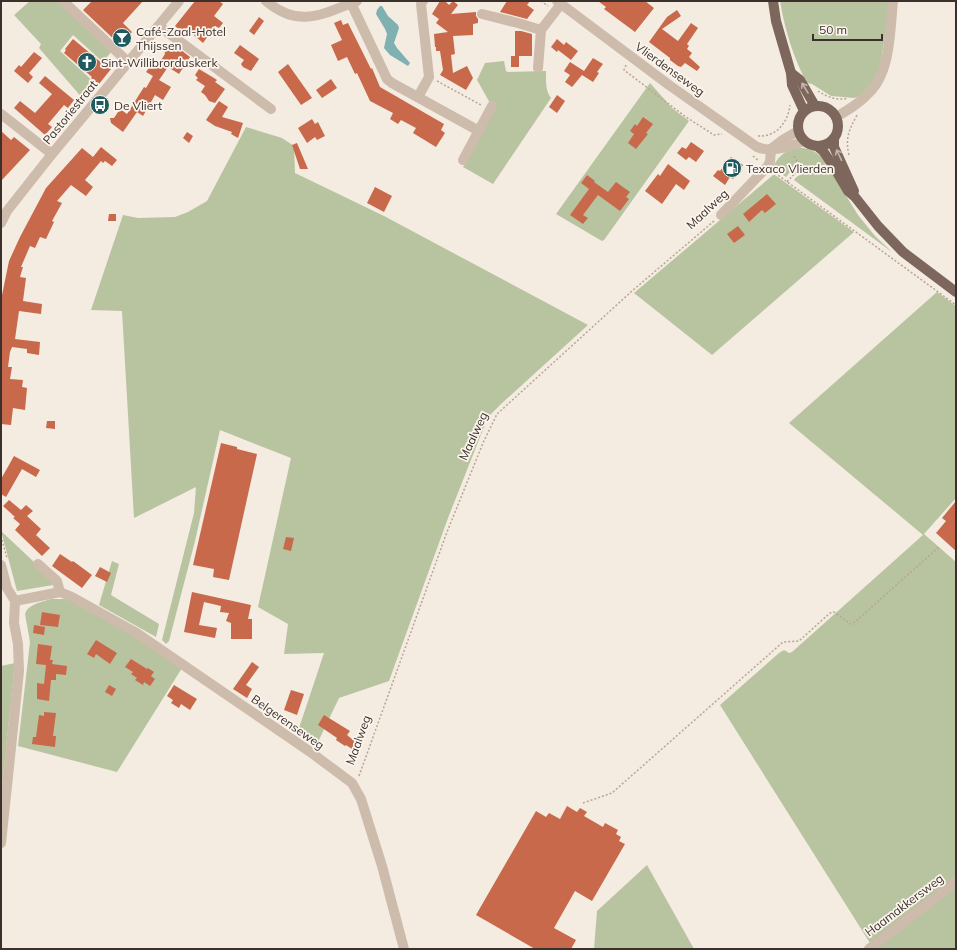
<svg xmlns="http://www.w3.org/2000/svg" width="957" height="950" viewBox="0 0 957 950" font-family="Mulish,sans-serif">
	<rect width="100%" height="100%" fill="#f4ebe1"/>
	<g fill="#b8c4a0">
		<polygon points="30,1 58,1 111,52 103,62 73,35 60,51 97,85 84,100 39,48 41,44 14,15"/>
		<path d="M780,1H891L880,66L873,81L861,96L854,98L831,96L812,84L807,83C793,57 785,30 780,1Z"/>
		<path d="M504,61L506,71L508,72L546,71C546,80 545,90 551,98L493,184L463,167L496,106L490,103L477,80L485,63Z"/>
		<polygon points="650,83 672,108 689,121 604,240 602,241 556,214"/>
		<polygon points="246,127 282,138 294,146 295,173 384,216 588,325 501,404 490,415 484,427 448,518 389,681 339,698 317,744 298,731 324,653 284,654 288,624 258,607 291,458 220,430 195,541 169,641 166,644 162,640 194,513 196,487 134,518 122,311 91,310 123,215 138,218 175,217 188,212 207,201"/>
		<path d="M795,147C809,148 819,151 827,164C811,170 798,159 786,177L773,168C777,157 785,151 795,147Z"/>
		<path d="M830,170L858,215L875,236L892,252L794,180C803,168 818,176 830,170Z"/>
		<polygon points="773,175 775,175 854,232 712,355 634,293"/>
		<polygon points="937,292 956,306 956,498 924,534 956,562 956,877 870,943 720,705 779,653 784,650 789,653 792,652 923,535 789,423"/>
		<polygon points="1,531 50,577 53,585 17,591"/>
		<polygon points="112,561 119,564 111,595 159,624 156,637 99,605"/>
		<path d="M51,599H67L129,632L182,668L117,772L18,746L30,642L25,614C28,604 42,602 51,599Z"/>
		<polygon points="15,663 1,797 1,666"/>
		<polygon points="647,865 694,949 594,949 597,911"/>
		<polygon points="956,886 956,949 873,949"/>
	</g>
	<polygon fill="#7fb0b2" points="380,6 382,6 388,16 398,25 399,28 394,43 397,48 410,63 408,66 390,55 384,48 387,34 385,29 376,14 377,10"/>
	<g fill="#c8694b">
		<polygon points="92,1 143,1 123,23 132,32 120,45 83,10"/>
		<polygon points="195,1 219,1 223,4 214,16 223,23 219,28 215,26 203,43 188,30 185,34 175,26"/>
		<polygon points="440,1 445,1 449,5 453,1 458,5 451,14 476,12 476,16 478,19 478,23 473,24 473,35 453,36 455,54 451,55 453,73 467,66 473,78 466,90 440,75 443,70 440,51 436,51 436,47 435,47 434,34 448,32 436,23 439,19 432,14"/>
		<polygon points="507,1 530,1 527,5 534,10 527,19 500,12"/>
		<polygon points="598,1 645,1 654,8 635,32 604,9 606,7"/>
		<polygon points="677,10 681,16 662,29 678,41 691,23 698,28 687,44 689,46 687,49 692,53 689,57 700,67 697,71 685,63 681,67 678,66 670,60 670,58 649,42 667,17"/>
		<polygon points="259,17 264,21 254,35 249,31"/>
		<polygon points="341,20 343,25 348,23 371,69 372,68 380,87 444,124 441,130 445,133 436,147 413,133 416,128 401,120 398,124 390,119 393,113 370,101 357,73 355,74 347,57 338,61 331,45 342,40 334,23"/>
		<polygon points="515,31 521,31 532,34 532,56 519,56 519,67 511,67 511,56 515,56"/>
		<polygon points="73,39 103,64 104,63 111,69 99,84 91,78 92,77 64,53 66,50 65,49"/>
		<polygon points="557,39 564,45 566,42 578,51 571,60 558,50 557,52 551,47"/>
		<polygon points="172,43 190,57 179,74 168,67 159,80 171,87 163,100 155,95 143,116 137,112 123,132 111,123 110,118 114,118 120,109 127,114 144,87 146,88 153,76 146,72 151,65 156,68 165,54 164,48 169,47"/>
		<polygon points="240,45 259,59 251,71 243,67 241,64 244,60 234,53"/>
		<polygon points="34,52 42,58 29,73 33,77 28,83 14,71 19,65 21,67"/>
		<polygon points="593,58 603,64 597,72 599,73 593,82 582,75 572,87 565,82 570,75 564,71 570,62 584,71"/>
		<polygon points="288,64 312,98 301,105 278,72"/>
		<polygon points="199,69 214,78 217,80 215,82 225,89 215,103 209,101 205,95 201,92 205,86 196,80 198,78 195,75"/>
		<polygon points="45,76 74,100 68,108 64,105 48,124 52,127 45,135 14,108 20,101 35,113 52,94 39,83"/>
		<polygon points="331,79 337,88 322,98 316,90"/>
		<polygon points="557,95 565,101 557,113 549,107"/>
		<polygon points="219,101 228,107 222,117 243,123 238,138 231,134 232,132 215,126 206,120"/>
		<polygon points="643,117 653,124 646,133 648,134 636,149 628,143 634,134 630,131 635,124 637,126"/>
		<polygon points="312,119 315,124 318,122 325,136 317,140 315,137 307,143 298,128"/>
		<polygon points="1,131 11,140 14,137 30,150 1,181"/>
		<polygon points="187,132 193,136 189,143 183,138"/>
		<polygon points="691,142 704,151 696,162 689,157 686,160 677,153 682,147 686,149"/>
		<polygon points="297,143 308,169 300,169 292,145"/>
		<polygon points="101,147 117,160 112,166 105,161 103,163 101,161 85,180 93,187 86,196 71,185 57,201 62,203 52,221 54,222 46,239 40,237 35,248 30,246 21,267 23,267 20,277 26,278 23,301 42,304 41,314 19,311 15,339 40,342 39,355 27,353 27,349 12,347 10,352 8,367 12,367 10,379 23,380 22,387 27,388 25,410 13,408 11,425 1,424 1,300 9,261 20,237 46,188 82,148 93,157"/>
		<polygon points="731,157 743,165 733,179 730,177 725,185 713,176 718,170 720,171"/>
		<polygon points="668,164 690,181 684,190 676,184 662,204 645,191 658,174 660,176"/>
		<polygon points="587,175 595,181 594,182 608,192 616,182 630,192 626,197 629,199 620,211 598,195 583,215 588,218 583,224 570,215 589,189 581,183"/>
		<polygon points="375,187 392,196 384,212 367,203"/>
		<polygon points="767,194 776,204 765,213 762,210 749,222 743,214"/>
		<polygon points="109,214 116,214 116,221 108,221"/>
		<polygon points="738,226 745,235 734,243 727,234"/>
		<polygon points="47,421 55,421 55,429 46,428"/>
		<polygon points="221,443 237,447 237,449 257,454 229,580 213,577 214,569 193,565"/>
		<polygon points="14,456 40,470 36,477 22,469 6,497 1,494 1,479"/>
		<polygon points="9,500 21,510 26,505 33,511 27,516 41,529 36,535 50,548 42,556 15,530 20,524 13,518 15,517 3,506"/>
		<polygon points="956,501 956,551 936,533 946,521 942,518"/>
		<polygon points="286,537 294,538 291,551 283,549"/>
		<polygon points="60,554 72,562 73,561 92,575 82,588 52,566"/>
		<polygon points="100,567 111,573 107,582 95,576"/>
		<polygon points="192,592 251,605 248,619 252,619 252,639 231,639 231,623 226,621 229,613 220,612 221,606 204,602 199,625 217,628 215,638 184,632"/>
		<polygon points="42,612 60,615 58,627 40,625"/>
		<polygon points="34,625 45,627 44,635 33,633"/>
		<polygon points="96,640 117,653 110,664 96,654 94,658 87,654"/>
		<polygon points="38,644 52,646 50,660 53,660 52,664 67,666 66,675 56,674 56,680 51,680 49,701 37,699 37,683 44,684 46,665 36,664"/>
		<polygon points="131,659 147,669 148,668 154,672 151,676 155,679 150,686 144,682 143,685 135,680 137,678 131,674 133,672 125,667"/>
		<polygon points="252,662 259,667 246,685 252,689 247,698 233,689"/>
		<polygon points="109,685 116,689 112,696 105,692"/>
		<polygon points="174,685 197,699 190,710 181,704 179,708 171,703 173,700 167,696"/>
		<polygon points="291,690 304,694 297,715 284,710"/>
		<polygon points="44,712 56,713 53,736 56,736 55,747 32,744 33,737 36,737 39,715 44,716"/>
		<polygon points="324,715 350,731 347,735 359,745 355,751 346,745 345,746 336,740 337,738 318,725"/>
		<polygon points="567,806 577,812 580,808 587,812 584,816 603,827 605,823 618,830 616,834 621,837 619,841 625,844 592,901 575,891 554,928 576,940 571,949 535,949 476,915 536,811 546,817 549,813 560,819"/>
	</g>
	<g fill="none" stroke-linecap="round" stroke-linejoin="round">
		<g stroke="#b9a596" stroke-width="1.5" stroke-dasharray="2 2" stroke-linecap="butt">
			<polyline points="541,1 548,6"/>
			<polyline points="626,65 624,70 686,117 714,135 722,134"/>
			<polyline points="437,81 481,105"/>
			<path d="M818,91C827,97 837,101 848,98"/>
			<path d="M758,136C777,137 788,122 790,105"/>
			<path d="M849,155C845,138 849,130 857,115"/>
			<polyline points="753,156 759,161"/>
			<polyline points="794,156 801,169"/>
			<polyline points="775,173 956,305"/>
			<path d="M787,182C802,164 804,171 824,168"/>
			<polyline points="1,536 7,558"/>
			<polyline points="359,776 447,532 483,443 497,414 632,291 714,221"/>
			<polyline points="583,803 612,793 783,642 799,641 830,613 834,612 851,624 855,622 940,546"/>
		</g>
		<g stroke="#cdbbac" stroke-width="10">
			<polyline points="63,1 128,62"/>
			<path d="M266,1C299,29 323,14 357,1"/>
			<path d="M557,1L669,85L757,147C772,153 790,147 804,141"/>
			<polyline points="351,3 387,79 392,83 479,131"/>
			<polyline points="482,14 518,23 541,30"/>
			<polyline points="159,26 271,109"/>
			<polyline points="538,68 541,30 561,4"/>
			<polyline points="418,97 429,77 421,4 423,1"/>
			<polyline points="1,114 52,154"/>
			<path d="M836,117C848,110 860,103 869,93C891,72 890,29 893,1"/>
			<polyline points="771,149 784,139 798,131"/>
			<polyline points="463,160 492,106"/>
			<polyline points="721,215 767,167 770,162 771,149"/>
			<polyline points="1,223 7,211 52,154 179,1"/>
			<polyline points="38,564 57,581 60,592"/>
			<polyline points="1,565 7,588 15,601 14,623 18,644 19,671 1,843"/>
			<polyline points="15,601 60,592 72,597 135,632 309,751 352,783 361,799 382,866 404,949"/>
			<polyline points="869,949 956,882"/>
		</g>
		<g stroke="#7d675c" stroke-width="10">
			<polyline points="773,1 776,21 791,73 792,85 804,111"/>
			<polyline points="791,73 800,80 815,106"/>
			<circle cx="818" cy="126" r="20"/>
			<polyline points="834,139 834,147 854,191"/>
			<polyline points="817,146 823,151 832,164 848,191 855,197 878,226 903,252 956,292"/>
		</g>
	</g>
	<defs><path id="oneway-shaft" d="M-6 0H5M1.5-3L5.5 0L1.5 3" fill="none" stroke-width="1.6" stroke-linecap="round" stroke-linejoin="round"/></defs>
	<g stroke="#c2b5ac">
		<use href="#oneway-shaft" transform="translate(805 88) rotate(-121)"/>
		<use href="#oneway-shaft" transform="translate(839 155) rotate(-116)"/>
	</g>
	<defs>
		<symbol id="bar-disc" viewBox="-11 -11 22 22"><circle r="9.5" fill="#1f5a5e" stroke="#fbf5ee"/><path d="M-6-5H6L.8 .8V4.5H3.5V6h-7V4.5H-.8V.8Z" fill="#fff"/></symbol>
		<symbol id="church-disc" viewBox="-11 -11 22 22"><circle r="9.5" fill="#1f5a5e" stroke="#fbf5ee"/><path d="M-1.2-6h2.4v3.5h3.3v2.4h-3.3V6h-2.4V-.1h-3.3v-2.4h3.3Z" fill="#fff"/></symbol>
		<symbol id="bus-disc" viewBox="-11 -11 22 22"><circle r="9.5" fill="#1f5a5e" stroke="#fbf5ee"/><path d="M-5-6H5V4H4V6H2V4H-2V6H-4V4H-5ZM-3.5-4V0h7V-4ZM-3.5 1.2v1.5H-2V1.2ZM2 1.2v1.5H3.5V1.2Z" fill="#fff"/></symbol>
		<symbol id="fuel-disc" viewBox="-11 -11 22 22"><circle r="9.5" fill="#1f5a5e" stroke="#fbf5ee"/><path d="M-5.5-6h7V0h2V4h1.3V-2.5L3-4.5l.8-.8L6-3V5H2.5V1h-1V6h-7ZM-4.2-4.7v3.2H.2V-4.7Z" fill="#fff"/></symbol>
	</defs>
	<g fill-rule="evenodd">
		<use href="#bar-disc" x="111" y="27" width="22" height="22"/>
		<use href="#church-disc" x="76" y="51" width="22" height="22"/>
		<use href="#bus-disc" x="89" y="94" width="22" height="22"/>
		<use href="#fuel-disc" x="721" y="157" width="22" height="22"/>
	</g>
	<g text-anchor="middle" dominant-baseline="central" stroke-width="3.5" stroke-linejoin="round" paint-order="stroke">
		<g font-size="12" fill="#3b302b" stroke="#fbf5ee" text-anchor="start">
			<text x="136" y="31">Café-Zaal-Hotel<tspan x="136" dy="14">Thijssen</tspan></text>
			<text x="101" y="62">Sint-Willibrorduskerk</text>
			<text x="114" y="105">De Vliert</text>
			<text x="746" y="168">Texaco Vlierden</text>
		</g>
		<g font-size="12" fill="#3b302b" stroke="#fbf5ee">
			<text transform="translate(670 69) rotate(36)">Vlierdenseweg</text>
			<text transform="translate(70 112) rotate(-51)">Pastoriestraat</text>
			<text transform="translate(707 209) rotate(-43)">Maalweg</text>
			<text transform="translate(473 436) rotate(-65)">Maalweg</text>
			<text transform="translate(288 722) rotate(35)">Belgerenseweg</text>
			<text transform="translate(358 740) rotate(-70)">Maalweg</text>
			<text transform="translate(904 905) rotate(-37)">Haamakkersweg</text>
		</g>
	</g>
	<rect width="957" height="950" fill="none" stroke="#3b302b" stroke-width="4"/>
	<path d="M813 34v6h69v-6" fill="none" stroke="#3b302b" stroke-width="2"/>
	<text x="819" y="34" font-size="12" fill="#3b302b" stroke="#fbf5ee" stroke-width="3" paint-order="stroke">50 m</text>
</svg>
